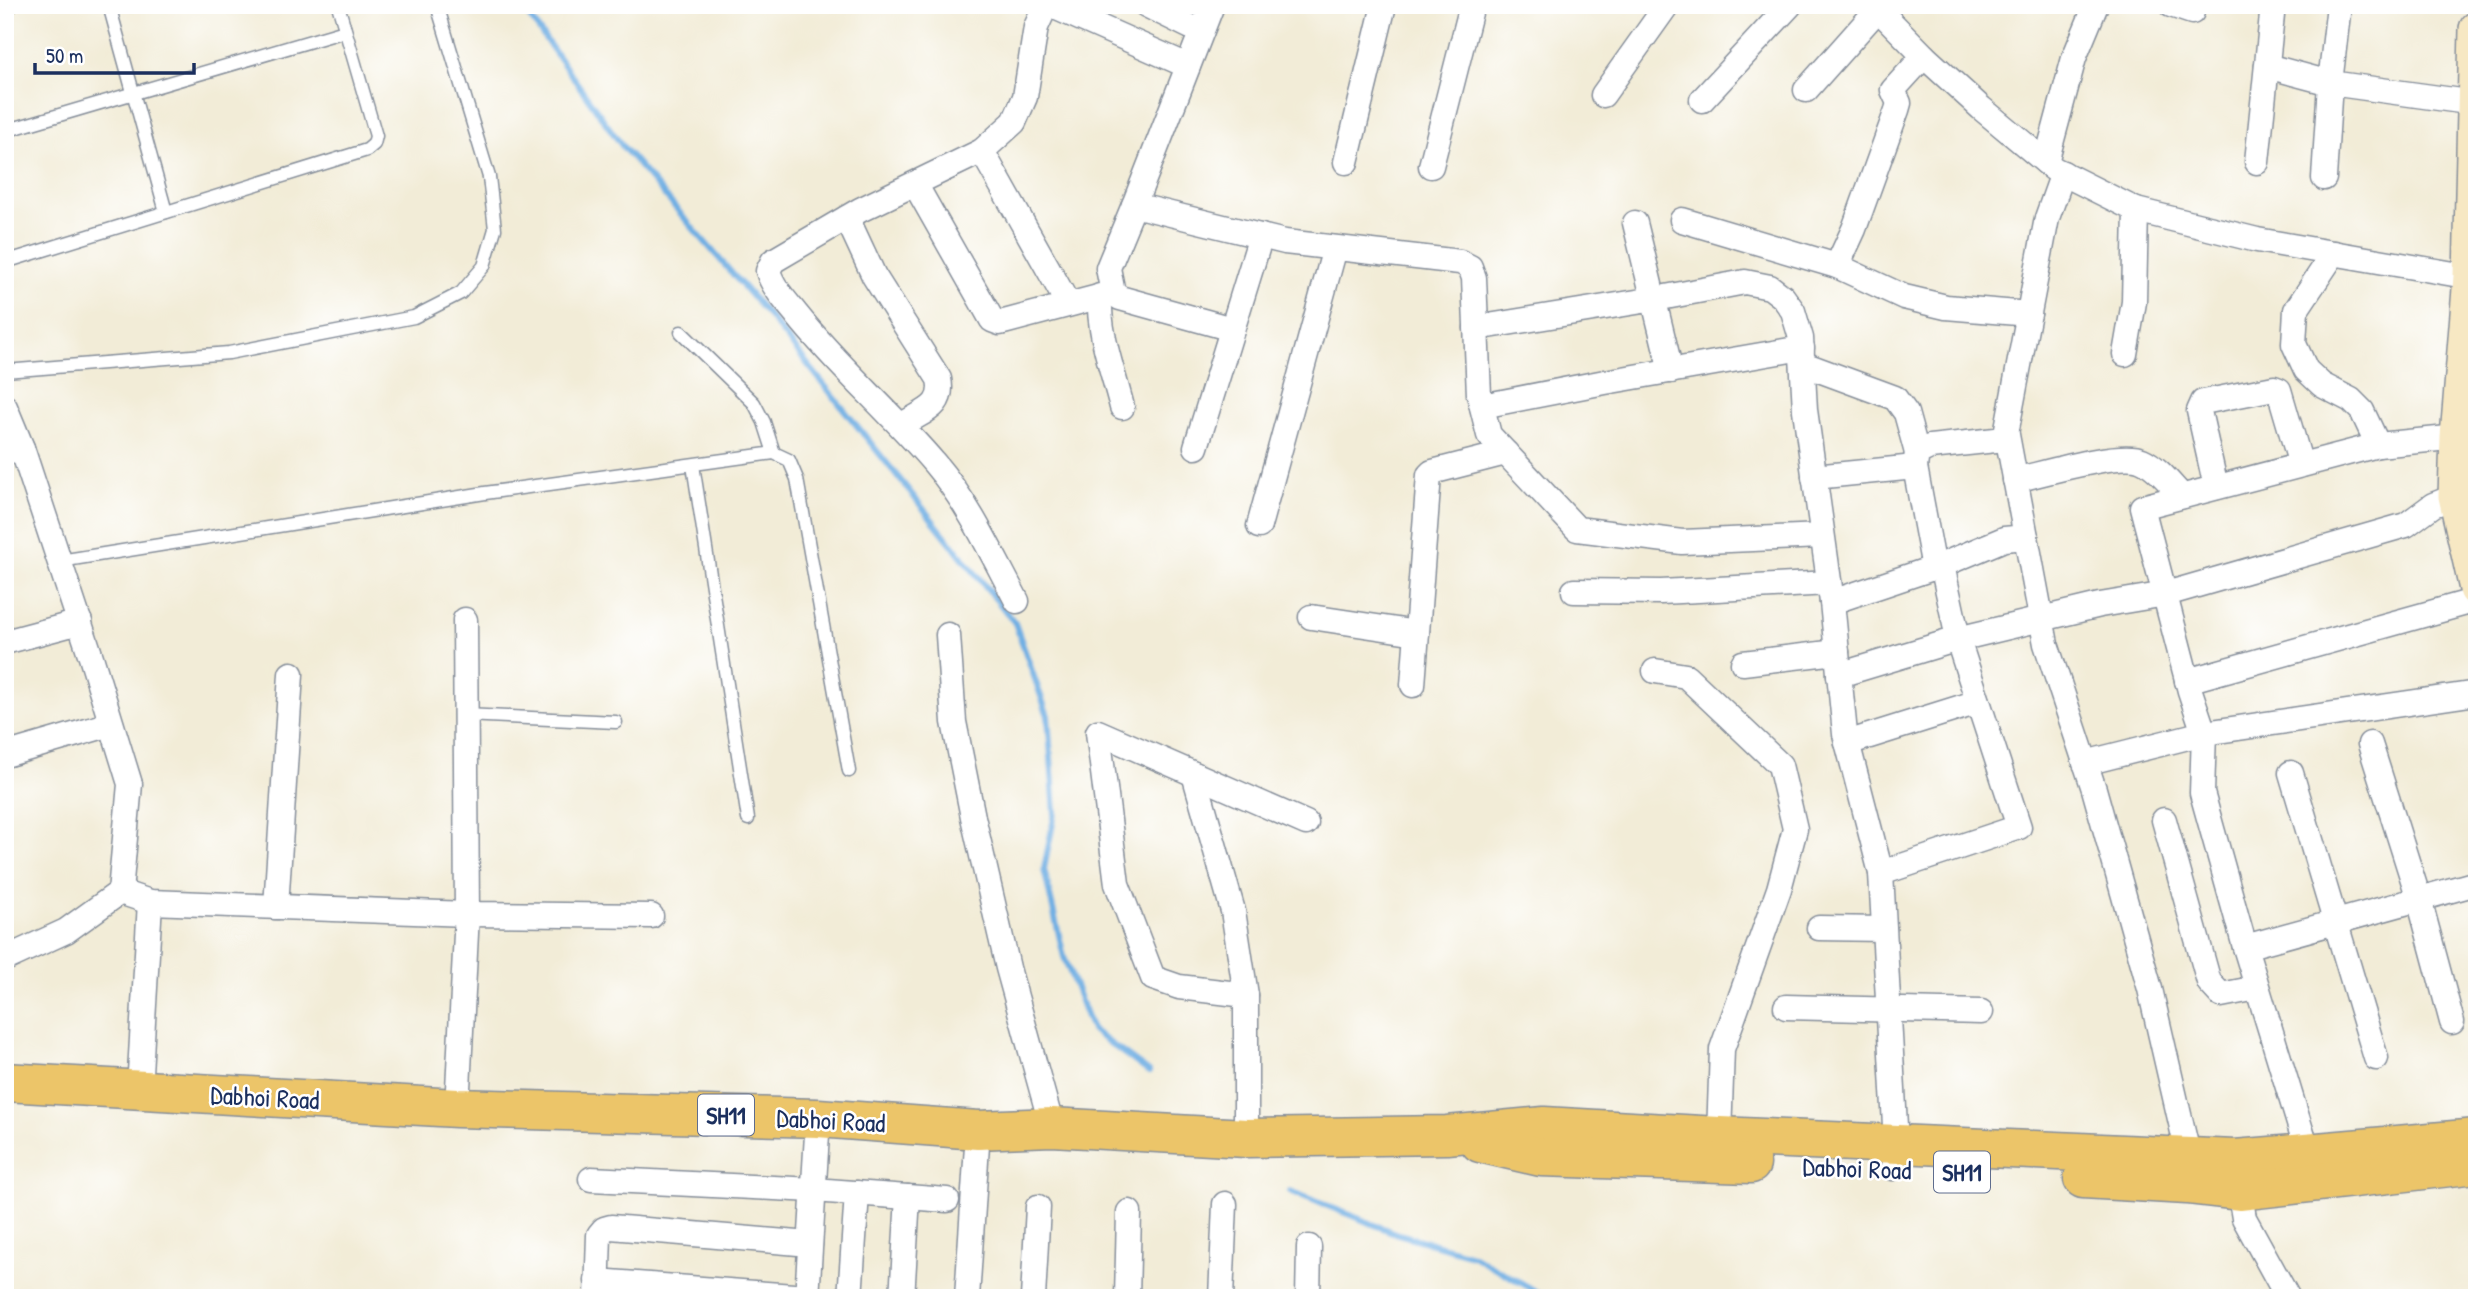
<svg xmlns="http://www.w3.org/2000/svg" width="2482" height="1303" viewBox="0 0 2482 1303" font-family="'Patrick Hand',sans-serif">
	<rect width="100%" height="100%" fill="#fff"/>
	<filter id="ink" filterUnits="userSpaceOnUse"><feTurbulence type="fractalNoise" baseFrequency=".0143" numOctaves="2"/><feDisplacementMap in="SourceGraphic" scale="14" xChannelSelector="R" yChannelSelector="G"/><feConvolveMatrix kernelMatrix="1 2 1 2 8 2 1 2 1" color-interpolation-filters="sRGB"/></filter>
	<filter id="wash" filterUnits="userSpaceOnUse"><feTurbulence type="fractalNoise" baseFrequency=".00686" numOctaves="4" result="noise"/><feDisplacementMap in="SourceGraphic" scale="28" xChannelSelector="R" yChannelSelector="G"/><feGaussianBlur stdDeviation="1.57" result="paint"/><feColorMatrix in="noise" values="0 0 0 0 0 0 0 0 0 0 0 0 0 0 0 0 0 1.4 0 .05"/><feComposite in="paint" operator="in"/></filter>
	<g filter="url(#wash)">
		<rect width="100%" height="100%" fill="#f2ecd7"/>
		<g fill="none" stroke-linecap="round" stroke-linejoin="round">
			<g stroke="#6fafe3" stroke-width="6">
				<polyline points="521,5 623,147 773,321 1015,623 1048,716 1055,813 1044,869 1064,957 1092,1030 1149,1072"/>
				<polyline points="1290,1191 1395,1233 1472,1255 1548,1298"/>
			</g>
		</g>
	</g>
	<g filter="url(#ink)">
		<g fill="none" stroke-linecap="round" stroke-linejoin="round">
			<defs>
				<g id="lane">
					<polyline points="109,5 166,212"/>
					<polyline points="5,7 13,5"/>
					<polyline points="5,131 345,31"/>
					<polyline points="5,262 367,150 374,144 376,136 338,5"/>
					<polyline points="681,332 754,403 764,422 774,453"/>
					<polyline points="5,371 229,353 414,317 461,293 484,266 495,229 489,177 437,5"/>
					<polyline points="693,465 748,819"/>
					<polyline points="60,561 485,493 774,453 789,460 797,479 849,771"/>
					<polyline points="465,715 616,722"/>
				</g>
				<g id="street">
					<polyline points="1050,5 1188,66"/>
					<polyline points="1146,5 1201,32"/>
					<polyline points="1212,5 1134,205 1285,242 1460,262 1470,267 1474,278 1479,395 1489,435 1577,529 1682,542 1822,536"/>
					<polyline points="1874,5 1924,56 1981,108 2054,169 2136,210 2257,240 2477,278"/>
					<polyline points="2171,5 2192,12"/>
					<polyline points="2267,66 2330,83 2339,5"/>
					<polyline points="1806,90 1878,9"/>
					<polyline points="1603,95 1667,5"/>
					<polyline points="1702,100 1790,5"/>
					<polyline points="982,151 1068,304"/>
					<polyline points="1346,162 1384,5"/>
					<polyline points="2046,162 2074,58 2096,5"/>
					<polyline points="2257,162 2273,5"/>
					<polyline points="1431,166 1472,5"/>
					<polyline points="2324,178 2330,83 2475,103"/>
					<polyline points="915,184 992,320 1000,323 1113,293"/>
					<polyline points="1134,205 1108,268 1113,293 1120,298 1232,329"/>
					<path d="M847,218L874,276L939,379C945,408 923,411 902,425"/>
					<polyline points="1682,220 1837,266 1904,297 1946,307 2029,314"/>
					<polyline points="1635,223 1671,371"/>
					<polyline points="2334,253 2296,310 2294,344 2306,370 2322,385 2351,400 2362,411 2378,445"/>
					<polyline points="1837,266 1854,229 1897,110 1899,103 1893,90 1924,56"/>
					<path d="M1100,296C1098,333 1113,371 1122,407"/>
					<polyline points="1476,328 1655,299 1745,282 1770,287 1783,297 1793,311 1801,338 1805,410 1832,602"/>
					<polyline points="2125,354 2134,302 2136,210"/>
					<polyline points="1803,364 1895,398 1906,413 1917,453"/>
					<polyline points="1482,406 1605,382 1802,348"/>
					<polyline points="5,407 22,448"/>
					<polyline points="2007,435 2046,644 2094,789 2150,989 2189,1158"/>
					<polyline points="1196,447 1261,236"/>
					<polyline points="5,452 22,448 91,657 130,784 120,892 66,931 5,959"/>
					<polyline points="1814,477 1915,467"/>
					<path d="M2015,480C2042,474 2120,450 2142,460C2158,467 2171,485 2182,496"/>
					<polyline points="2216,487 2199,411 2203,402 2274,388 2279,390 2301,465"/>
					<polyline points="1259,526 1335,248"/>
					<polyline points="1934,568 1915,467 1917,453 1930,447 2005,439 2047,218 2063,173"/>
					<polyline points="1574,591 1661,592 1829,583"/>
					<path d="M1017,601C992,554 969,504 935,464C891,412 839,368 797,315C786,301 773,288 768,271L773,261L860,210L982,151L1014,122L1025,97L1036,27L1046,5"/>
					<polyline points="1311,617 1417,633"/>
					<polyline points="948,635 954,722 973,817 1008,968 1052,1127"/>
					<polyline points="5,642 80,622"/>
					<polyline points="1743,663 1837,652"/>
					<polyline points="1655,671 1686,676 1780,765 1795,829 1779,889 1722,1049 1719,1136"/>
					<polyline points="1839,675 1958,639 2100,605 2166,594 2406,525 2433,505 2456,496"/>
					<polyline points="2187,681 2477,600"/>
					<polyline points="1413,685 1429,475 1432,472 1506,453"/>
					<polyline points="1847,743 1978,702"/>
					<polyline points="2370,744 2419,899 2452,1022"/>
					<polyline points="5,755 111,724"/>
					<polyline points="2085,763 2204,733 2477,693"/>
					<polyline points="2291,773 2376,1058"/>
					<polyline points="1194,774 1233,911 1246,995"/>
					<polyline points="2164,820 2209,982 2221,995 2257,988"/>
					<polyline points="1881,873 2019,827 1959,643 1942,565"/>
					<polyline points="120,892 150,902 467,914 651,916"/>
					<polyline points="276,907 291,674"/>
					<polyline points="1819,928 1884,929"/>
					<polyline points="2245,947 2477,883"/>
					<polyline points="1786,1007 1981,1012"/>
					<polyline points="139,1090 150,902"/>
					<polyline points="457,1108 467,914 465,620"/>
					<polyline points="1246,1138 1246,995 1179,987 1153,978 1117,884 1098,732 1306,823"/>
					<polyline points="2308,1153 2245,947 2202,793 2204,733 2190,691 2142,507 2378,445 2458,437"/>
					<polyline points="1893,1168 1896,1144 1881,873 1845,734 1832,602 1942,565 2004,539 2026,537"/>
					<polyline points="2237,1177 2244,1218 2288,1298"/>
					<polyline points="591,1179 814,1190 947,1200"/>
					<polyline points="597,1281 807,1297"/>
					<polyline points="597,1298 599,1235 604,1229 611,1227 810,1244"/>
					<polyline points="807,1298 818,1118"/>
					<polyline points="850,1298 857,1193"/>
					<polyline points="902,1298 908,1197"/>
					<polyline points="967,1298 978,1130"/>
					<polyline points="1033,1298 1038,1207"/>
					<polyline points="1127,1298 1129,1212"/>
					<polyline points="1221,1298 1225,1204"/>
					<polyline points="1308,1298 1309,1247"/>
				</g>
				<polyline id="secondary" points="2477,29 2471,277 2458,437 2456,496 2477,589"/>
				<g id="primary">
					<polyline points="5,1082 457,1108 818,1118 978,1130 1052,1127 1246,1138 1447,1135 1544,1126 1719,1136 2235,1159 2477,1138"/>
					<polyline points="1480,1143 1541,1157 1751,1164"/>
					<polyline points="2083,1179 2187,1185 2239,1191 2477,1164"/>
				</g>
			</defs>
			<use href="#lane" stroke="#868e9a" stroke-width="15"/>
			<use href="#street" stroke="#868e9a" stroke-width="27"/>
			<use href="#secondary" stroke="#868e9a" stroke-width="38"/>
			<use href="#primary" stroke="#868e9a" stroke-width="41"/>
			<use href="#lane" stroke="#fff" stroke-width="12"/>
			<use href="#street" stroke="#fff" stroke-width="24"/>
			<use href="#secondary" stroke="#f7e8c3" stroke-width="35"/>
			<use href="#primary" stroke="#ecc569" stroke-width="38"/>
		</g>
	</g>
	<g text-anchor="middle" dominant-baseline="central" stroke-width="5" stroke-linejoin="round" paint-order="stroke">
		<g fill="#fff" stroke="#5f6d8e" stroke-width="2">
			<rect x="698" y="1094.5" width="56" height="41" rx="5"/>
			<rect x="1934" y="1151.5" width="56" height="41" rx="5"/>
		</g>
		<g font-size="24" font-weight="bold" fill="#1b2f5e">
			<text x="726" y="1115">SH11</text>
			<text x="1962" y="1172">SH11</text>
		</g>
		<g font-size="26" fill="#1b2f5e" stroke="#fff">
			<text transform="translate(265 1097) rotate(3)">Dabhoi Road</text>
			<text transform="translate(831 1120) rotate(3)">Dabhoi Road</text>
			<text transform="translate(1857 1168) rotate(2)">Dabhoi Road</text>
		</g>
	</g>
	<rect width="2482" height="1303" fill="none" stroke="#fff" stroke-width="28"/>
	<path d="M35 63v10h159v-10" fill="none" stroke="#1b2f5e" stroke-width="3.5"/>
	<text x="46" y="63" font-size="21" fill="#1b2f5e" stroke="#ffffff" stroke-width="5" paint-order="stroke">50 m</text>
</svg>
